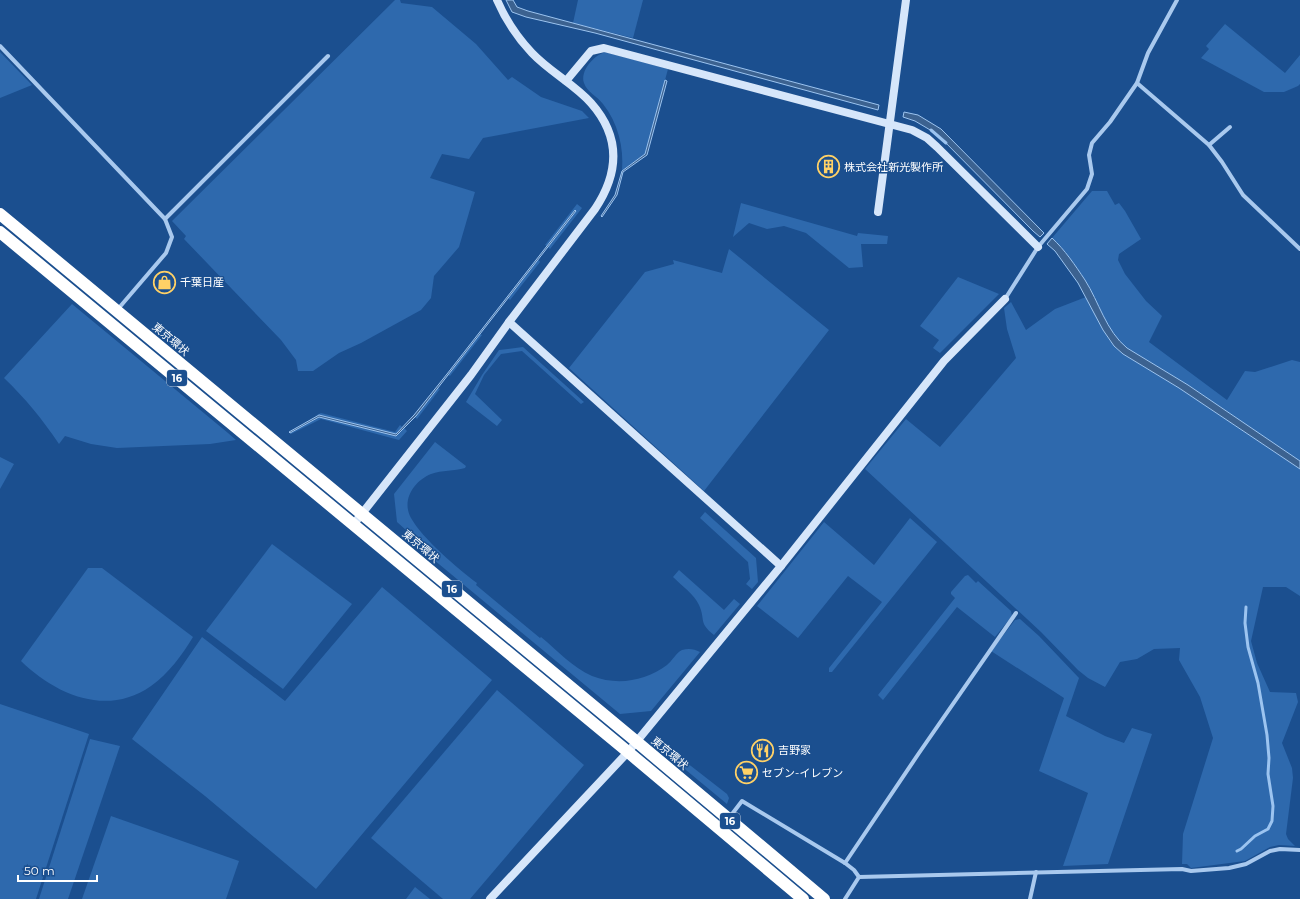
<svg xmlns="http://www.w3.org/2000/svg" width="1300" height="899" viewBox="0 0 1300 899" font-family="Montserrat,'Noto Sans JP',sans-serif">
	<rect width="100%" height="100%" fill="#1b4f8f"/>
	<g fill="#2e69ad">
		<polygon points="395,0 400,0 401,3 432,7 476,44 508,80 512,77 541,97 582,111 589,118 483,138 469,159 442,154 430,178 475,192 459,247 434,276 431,298 421,310 361,343 339,353 313,371 298,371 296,360 281,340 184,239 186,236 172,221"/>
		<polygon points="578,0 643,0 633,38 573,23"/>
		<polygon points="1225,24 1285,73 1300,55 1300,84 1298,86 1284,92 1264,92 1201,58 1209,49 1206,46"/>
		<polygon points="0,52 32,85 0,98"/>
		<path d="M605,52L668,69L645,154L622,171C624,147 618,123 603,104C597,96 587,92 584,83C580,71 593,56 605,52Z"/>
		<path d="M1092,191H1107L1115,205L1119,203L1125,211L1141,239L1119,254L1118,260L1125,274L1146,301L1162,316L1149,342L1227,400L1245,371L1255,372L1292,360L1300,362V461L1188,385L1127,348C1106,331 1099,302 1085,280C1075,265 1065,250 1052,238Z"/>
		<polygon points="741,203 857,236 858,233 888,236 887,244 861,244 863,267 849,268 806,233 784,226 767,229 749,223 733,237"/>
		<polygon points="577,204 582,208 550,249 548,247 576,210 575,210 547,246 545,245"/>
		<polygon points="729,249 829,330 704,491 569,368 645,272 674,264 673,260 722,273"/>
		<polygon points="538,259 540,262 510,300 508,298"/>
		<polygon points="958,277 999,294 940,353 933,348 939,340 920,326"/>
		<polygon points="1086,297 1108,338 1114,346 1123,354 1179,388 1300,469 1300,596 1286,587 1263,587 1251,641 1257,663 1270,692 1296,693 1298,702 1282,743 1292,768 1293,778 1286,834 1288,839 1295,846 1279,845 1270,847 1245,861 1191,868 1187,864 1182,864 1183,834 1213,738 1200,697 1179,660 1180,648 1154,649 1137,659 1120,662 1105,687 1088,678 1078,670 1041,632 865,469 906,419 940,447 1016,358 1007,329 1004,308 1011,302 1026,330 1055,309"/>
		<path d="M72,304L228,433L236,440L210,444L117,448L91,444L65,436L59,444C43,420 25,398 4,378Z"/>
		<polygon points="480,334 482,335 450,376 448,375"/>
		<polygon points="523,347 584,402 581,404 522,351 501,354 484,375 475,394 502,420 497,426 466,402 482,375 499,350"/>
		<polygon points="438,388 440,389 417,419 415,417"/>
		<polygon points="321,413 395,432 400,425 402,427 396,434 319,415 315,416"/>
		<polygon points="319,417 396,436 404,428 407,431 399,440 321,419 291,434 290,433"/>
		<path d="M435,442L466,466L465,468C454,471 442,470 431,474C414,481 401,500 411,518C422,538 458,569 477,583L476,585L540,638L541,637C557,650 573,668 592,676C618,686 645,681 667,665C672,661 676,653 682,650C689,648 694,649 700,652L651,711L620,714L434,560L426,548L397,522L394,494Z"/>
		<polygon points="0,457 14,464 0,489"/>
		<polygon points="705,512 756,558 758,582 752,589 746,584 750,579 748,562 700,518"/>
		<polygon points="910,518 937,542 832,672 829,672 829,668 882,602 848,576 798,638 757,606 824,522 874,565"/>
		<polygon points="272,544 352,604 283,689 206,631"/>
		<path d="M88,568H102L193,637C182,655 169,673 151,686C107,717 56,695 21,661Z"/>
		<path d="M679,570L724,610L734,599L740,604L714,635C698,622 706,621 699,605C694,594 682,586 673,577Z"/>
		<polygon points="968,575 976,583 978,581 1011,611 1012,616 995,637 957,607 883,700 878,695 955,598 951,594 951,592 965,576"/>
		<polygon points="382,587 492,680 316,889 205,796 132,739 202,637 285,701"/>
		<polygon points="1020,619 1039,636 1079,678 1066,716 1105,736 1124,743 1132,728 1152,734 1108,864 1063,866 1088,793 1039,771 1064,698 991,651 1015,620"/>
		<polygon points="497,690 584,765 470,899 443,899 371,838"/>
		<polygon points="0,704 89,734 36,899 0,899"/>
		<polygon points="90,739 120,746 68,899 39,899"/>
		<polygon points="662,747 691,766 727,794 729,798 727,804 663,751"/>
		<polygon points="111,816 239,861 226,899 82,899"/>
		<polygon points="415,887 430,899 406,899"/>
	</g>
	<g fill="#3c6290" stroke="#9cc4f0">
		<polygon points="506,0 513,0 517,7 528,11 879,105 878,110 595,33 526,17 512,12"/>
		<polygon points="665,80 667,81 647,155 623,172 617,195 602,217 601,216 615,195 622,171 645,154"/>
		<polygon points="904,112 918,115 941,129 1044,233 1040,237 1033,231 937,134 915,121 903,117"/>
		<polygon points="575,210 576,211 416,416 396,436 319,417 290,433 289,432 319,415 396,434 414,415 447,374"/>
		<path d="M1052,238C1065,250 1075,265 1085,280C1099,302 1106,331 1127,348L1188,385L1300,461V469L1179,388L1123,354L1114,346L1103,330L1078,283L1055,251L1047,244Z"/>
	</g>
	<g fill="none" stroke-linecap="round" stroke-linejoin="round">
		<g stroke="#9cc4f0" stroke-width="3">
			<polyline points="931,130 946,143"/>
			<polyline points="1237,851 1241,849 1255,836 1268,829 1272,821 1273,806 1268,774 1269,758 1267,735 1258,683 1248,647 1245,623 1246,607"/>
		</g>
		<g stroke="#a9c9ee" stroke-width="4">
			<polyline points="0,46 165,219 172,237 166,253 118,309"/>
			<polyline points="1137,83 1209,145 1222,162 1243,195 1300,249"/>
			<polyline points="1209,145 1230,127"/>
			<polyline points="165,219 328,56"/>
			<polyline points="1005,299 1038,247 1087,189 1092,174 1089,155 1092,143 1110,122 1137,83 1148,53 1177,0"/>
			<polyline points="729,818 742,801 845,863 854,870 859,877"/>
			<polyline points="845,863 919,753 1016,613"/>
			<polyline points="859,877 1182,869 1191,871 1229,868 1246,864 1270,851 1280,849 1300,850"/>
			<polyline points="845,899 859,877"/>
			<polyline points="1030,899 1036,872"/>
		</g>
		<g stroke="#d6e6fa" stroke-width="8">
			<polyline points="566,81 591,51 604,48 912,130 927,138 937,147 1038,247"/>
			<polyline points="878,212 906,0"/>
			<polyline points="509,322 781,566"/>
			<path d="M353,525L471,375L509,322L595,209C619,173 621,137 591,103C574,84 550,72 532,53C517,37 506,21 497,0"/>
			<polyline points="490,899 628,752 781,566 944,361 1005,299"/>
		</g>
		<g stroke="#fff" stroke-width="12">
			<polyline points="0,214 637,742 824,899"/>
			<polyline points="0,232 628,752 803,899"/>
		</g>
	</g>
	<defs>
		<symbol id="building-ring" viewBox="-11 -11 22 22"><circle r="9.5" fill="#1b4f8f" stroke="#ffd166" stroke-width="1.5"/><path d="M-4-6H4V6H1V3H-1V6H-4ZM-2.5-4.3h1.7v1.8h-1.7ZM.8-4.3h1.7v1.8H.8ZM-2.5-1h1.7V.8h-1.7ZM.8-1h1.7V.8H.8Z" fill="#ffd166"/></symbol>
		<symbol id="shop-ring" viewBox="-11 -11 22 22"><circle r="9.5" fill="#1b4f8f" stroke="#ffd166" stroke-width="1.5"/><path d="M-5-2.5h2.3a2.7 3.5 0 0 1 5.4 0H5L5.5 6h-11ZM-1.5-2.5h3a1.5 2.3 0 0 0-3 0Z" fill="#ffd166"/></symbol>
		<symbol id="restaurant-ring" viewBox="-11 -11 22 22"><circle r="9.5" fill="#1b4f8f" stroke="#ffd166" stroke-width="1.5"/><path d="M-5-6h1v4h1v-4h1v4h1v-4h1v5L-1.5 .5V6h-2V.5L-5-1ZM5-6V6H3V1.5H1.5Q1.5-4 5-6Z" fill="#ffd166"/></symbol>
		<symbol id="supermarket-ring" viewBox="-11 -11 22 22"><circle r="9.5" fill="#1b4f8f" stroke="#ffd166" stroke-width="1.5"/><path d="M-6-5.5h2.5l.6 2H6L4.5 2H-2.5L-4.4-4H-6ZM-1.5 3.2a1.3 1.3 0 1 0 .1 0ZM3 3.2a1.3 1.3 0 1 0 .1 0Z" fill="#ffd166"/></symbol>
	</defs>
	<g fill-rule="evenodd">
		<use href="#building-ring" x="816" y="154" width="25" height="25"/>
		<use href="#shop-ring" x="152" y="270" width="25" height="25"/>
		<use href="#restaurant-ring" x="750" y="738" width="25" height="25"/>
		<use href="#supermarket-ring" x="734" y="760" width="25" height="25"/>
	</g>
	<g text-anchor="middle" dominant-baseline="central" stroke-width="3" stroke-linejoin="round" paint-order="stroke">
		<g fill="#1b4f8f" stroke="#bbcadd" stroke-width="1">
			<rect x="167" y="370" width="20" height="16" rx="3"/>
			<rect x="442" y="581" width="20" height="16" rx="3"/>
			<rect x="720" y="813" width="20" height="16" rx="3"/>
		</g>
		<g font-size="10" font-weight="bold" fill="#fff">
			<text x="177" y="378">16</text>
			<text x="452" y="589">16</text>
			<text x="730" y="821">16</text>
		</g>
		<g font-size="11" fill="#fff" stroke="#1b4f8f" text-anchor="start">
			<text x="844" y="167">株式会社新光製作所</text>
			<text x="180" y="282">千葉日産</text>
			<text x="778" y="750">吉野家</text>
			<text x="762" y="773">セブン-イレブン</text>
		</g>
		<g font-size="11" fill="#fff" stroke="#1b4f8f">
			<text transform="translate(171 339) rotate(40)">東京環状</text>
			<text transform="translate(421 546) rotate(40)">東京環状</text>
			<text transform="translate(670 753) rotate(40)">東京環状</text>
		</g>
	</g>
	<path d="M18 875v6h79v-6" fill="none" stroke="#ffffff" stroke-width="2"/>
	<text x="24" y="875" font-size="12" fill="#ffffff" stroke="#1b4f8f" stroke-width="3" paint-order="stroke">50 m</text>
</svg>
